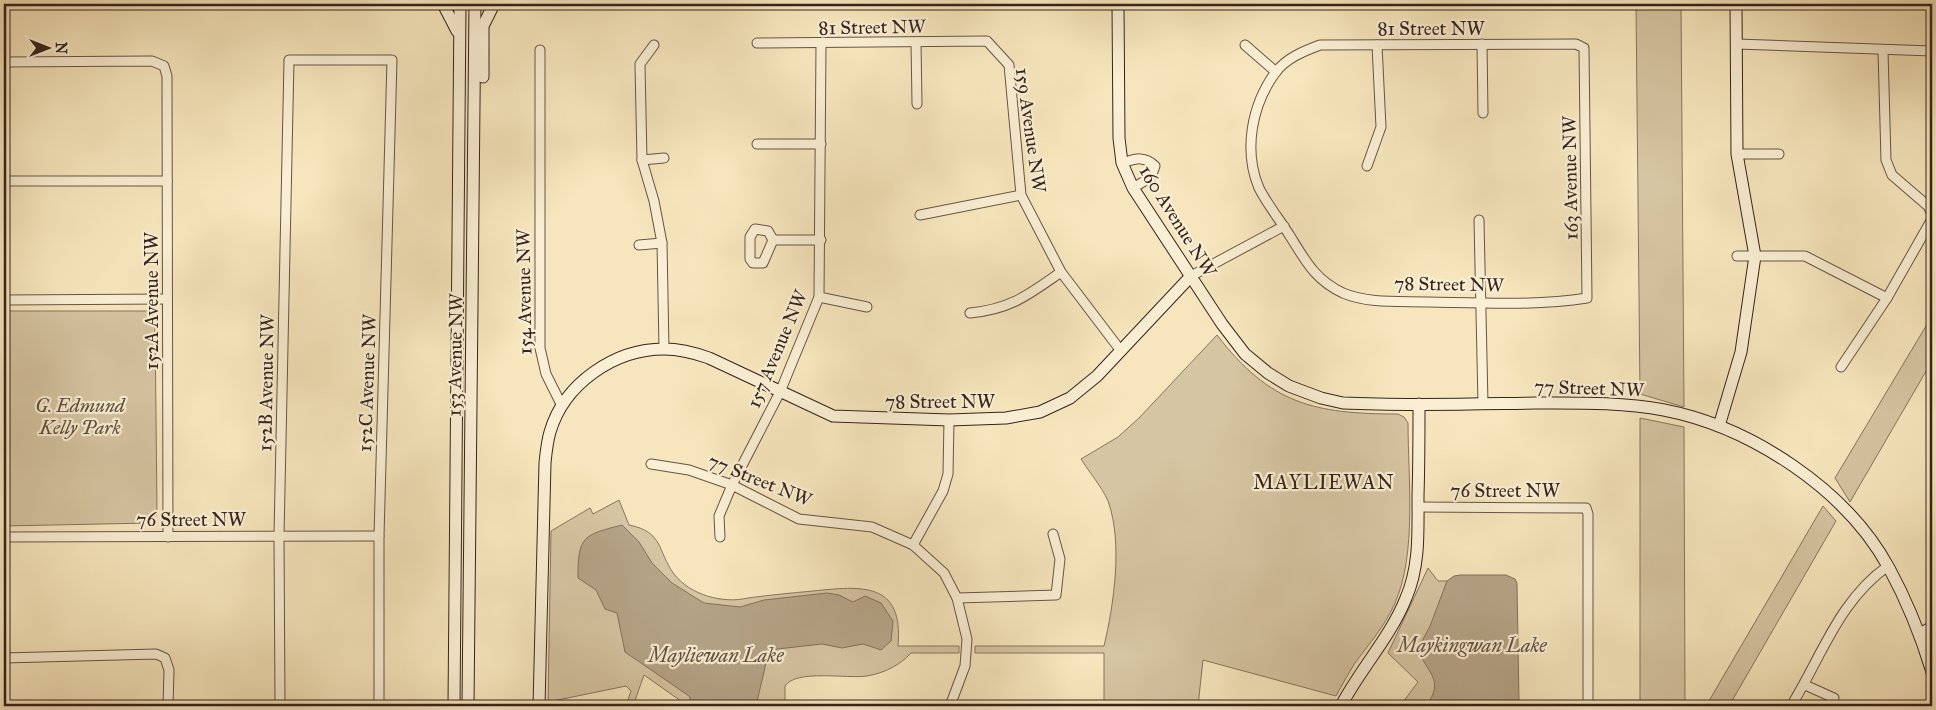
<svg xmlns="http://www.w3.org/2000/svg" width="1936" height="710" viewBox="0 0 1936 710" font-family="'IM FELL Great Primer',serif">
	<rect width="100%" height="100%" fill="#f7e6bd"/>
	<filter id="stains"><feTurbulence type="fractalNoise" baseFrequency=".004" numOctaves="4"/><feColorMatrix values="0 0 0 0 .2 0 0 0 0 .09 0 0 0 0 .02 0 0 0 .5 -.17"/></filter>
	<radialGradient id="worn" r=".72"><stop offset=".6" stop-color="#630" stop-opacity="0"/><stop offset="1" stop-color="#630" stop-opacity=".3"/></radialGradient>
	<g fill="#d6c5a2" stroke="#867460">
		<polygon points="1636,4 1681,4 1684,407 1640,394"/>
		<polygon points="4,311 149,311 155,318 157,514 150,523 4,526"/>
		<polygon points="1932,316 1932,361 1850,502 1835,478"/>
		<path d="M1217,335C1270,404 1314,414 1398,414L1404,417L1408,423C1408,478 1417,553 1395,603C1385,626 1369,644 1355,663C1348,674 1342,685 1336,696L1203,660L1198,706H1104V653H975V646H1104C1114,604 1123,542 1108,501C1102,487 1089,472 1081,459L1118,437L1139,418Z"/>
		<polygon points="1640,418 1684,427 1685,706 1640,706"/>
		<path d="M619,500L629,525C664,532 657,551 674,574C690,595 723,604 748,598C770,595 791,593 813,591C861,586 904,581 898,646H959V653H911C899,666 884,673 867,676C847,679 796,669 785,686V706H688L644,675L633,706H626L631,691L626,686L548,702L551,531L590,508L593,514Z"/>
		<polygon points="1823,506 1836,521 1729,706 1706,706"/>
		<polygon points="1428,568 1438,581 1447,581 1434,642 1443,683 1435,706 1400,706 1418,682 1388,653"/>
	</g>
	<g fill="#b5a487" stroke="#82705d">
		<path d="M622,525L639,542L652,563L672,583L704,603L740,607L764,600L827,593L839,595L853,602L865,596L881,603L893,621L891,641L881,650L863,644L842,648L822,644L777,649L767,659L756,706H693L689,696L625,652L617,613L605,609L596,590L578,578C578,536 583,535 622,525Z"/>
		<path d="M1506,575L1515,579L1517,583L1519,703L1517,706H1426C1446,679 1426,673 1418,649L1430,626L1447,581L1454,576L1460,575Z"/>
	</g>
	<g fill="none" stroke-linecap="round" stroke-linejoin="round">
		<defs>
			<g id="street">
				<polyline points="916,42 917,104"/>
				<polyline points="757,43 987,41 1009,65 1021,195 1061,272 1121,351"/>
				<polyline points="1482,44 1483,113"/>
				<path d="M1576,44L1584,48L1587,298C1536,306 1481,303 1429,302C1400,301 1369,304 1343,293C1315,280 1305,260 1290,236C1280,220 1267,204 1259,188C1243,150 1252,105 1275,73C1286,58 1304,51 1320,45Z"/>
				<polyline points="1737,44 1932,51"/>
				<polyline points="654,45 640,64 642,160 654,201 662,243 664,349"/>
				<polyline points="1245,45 1276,72"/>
				<polyline points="540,50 540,348 546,374 562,406"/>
				<polyline points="1883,51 1886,160 1892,175 1928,206 1932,214"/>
				<polyline points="4,62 152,61 164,66 167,76 168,537"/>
				<polyline points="757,144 821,144"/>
				<polyline points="1737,154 1779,154"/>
				<polyline points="642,160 664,158"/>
				<path d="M1122,163C1135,159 1144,155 1155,166L1151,177L1133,188"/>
				<polyline points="1367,166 1381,127 1377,45"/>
				<polyline points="4,181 167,181"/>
				<polyline points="920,215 1021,195"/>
				<polyline points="1479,220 1483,404"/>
				<polygon points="755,229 768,231 773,240 763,263 753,263 750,259 750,237"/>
				<polyline points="773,240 821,240"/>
				<polyline points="639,245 662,243"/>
				<polyline points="1737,256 1805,256 1887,298"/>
				<polyline points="1191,276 1284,226"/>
				<polyline points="819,297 867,307"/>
				<polyline points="4,300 167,299"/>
				<path d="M970,313C1011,309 1028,295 1061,272"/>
				<polyline points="1841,367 1887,298 1932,219"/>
				<polyline points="1932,455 1932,456"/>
				<polyline points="651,464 689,470 732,485 799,519 872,527 913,545 944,573 957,598 967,639 965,666 950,706"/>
				<polyline points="1418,507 1586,508 1588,514 1588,706"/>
				<polyline points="4,537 379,536"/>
				<polyline points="720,537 719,516 732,485 780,392 819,297 821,43"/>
				<polyline points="913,545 943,491 948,474 949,420"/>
				<polyline points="957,598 1056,595 1060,559 1053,534"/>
				<polyline points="4,658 156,654 165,658 169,670 168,706"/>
				<polyline points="1805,685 1834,698"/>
				<polyline points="280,706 279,536 289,60 392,60 379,536 379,706"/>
				<path d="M1791,706C1821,658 1839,600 1888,566"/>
			</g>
			<g id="secondary">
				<polyline points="443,4 457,31"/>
				<path d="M1118,4L1119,138L1122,163L1133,188L1222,324L1245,354L1268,373L1289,386L1321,398L1343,403C1407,406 1471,404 1536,403C1578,403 1621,402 1664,410C1751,427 1846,489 1889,568C1907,601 1921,636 1932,672"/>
				<polyline points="483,77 483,26 494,4"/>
				<polyline points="1719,426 1741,352 1755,256 1737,154 1736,4"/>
				<polyline points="1920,634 1932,627"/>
				<polyline points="454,706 460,4"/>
				<polyline points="468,706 475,4"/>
				<path d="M539,706L545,463C546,453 547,442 550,432C564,384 614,349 664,349C680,349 695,353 709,358L833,416L949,420L1006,418L1040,412L1070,398L1097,376L1191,276"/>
				<path d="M1341,706C1360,669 1390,638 1406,598C1420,566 1418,531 1418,496C1419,465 1419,435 1419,404"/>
			</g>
		</defs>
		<use href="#street" stroke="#665445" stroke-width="11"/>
		<use href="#secondary" stroke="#35231d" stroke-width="13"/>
		<use href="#street" stroke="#faefd4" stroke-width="9"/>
		<use href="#secondary" stroke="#faefd4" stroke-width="11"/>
	</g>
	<g text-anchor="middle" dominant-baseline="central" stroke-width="4.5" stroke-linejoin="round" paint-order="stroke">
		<g font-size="19" fill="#35231d" stroke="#faefd4">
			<text transform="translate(872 27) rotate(-1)">81 Street NW</text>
			<text x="1431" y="28">81 Street NW</text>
			<text transform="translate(1031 130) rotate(82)">159 Avenue NW</text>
			<text transform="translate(1570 178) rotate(-91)">163 Avenue NW</text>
			<text transform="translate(1178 221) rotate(58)">160 Avenue NW</text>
			<text transform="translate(1449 284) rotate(1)">78 Street NW</text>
			<text transform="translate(524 292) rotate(-91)">154 Avenue NW</text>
			<text transform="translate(151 301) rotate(-90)">152A Avenue NW</text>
			<text transform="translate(777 349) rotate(-67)">157 Avenue NW</text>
			<text transform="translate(455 355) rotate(-89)">153 Avenue NW</text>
			<text transform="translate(266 383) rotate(-89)">152B Avenue NW</text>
			<text transform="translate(367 383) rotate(-88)">152C Avenue NW</text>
			<text transform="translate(1589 388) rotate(2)">77 Street NW</text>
			<text x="940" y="401">78 Street NW</text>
			<text transform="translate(760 480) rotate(22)">77 Street NW</text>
			<text x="1505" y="490">76 Street NW</text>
			<text x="191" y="519">76 Street NW</text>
		</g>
		<g font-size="19" font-style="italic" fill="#5d4c3e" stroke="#faefd4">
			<text x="80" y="405">G. Edmund<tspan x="80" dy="22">Kelly Park</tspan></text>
		</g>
		<g font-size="20" letter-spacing="1" fill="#35231d" stroke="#faefd4">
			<text x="1324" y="482">MAYLIEWAN</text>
		</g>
		<g font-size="20" font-style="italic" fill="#625042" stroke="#faefd4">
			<text x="1472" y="645">Maykingwan Lake</text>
			<text x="716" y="655">Mayliewan Lake</text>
		</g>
	</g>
	<rect width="1936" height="710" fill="none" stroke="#f7e6bd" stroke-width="20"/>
	<rect x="5" y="5" width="1926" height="700" fill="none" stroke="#35231d" stroke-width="2.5"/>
	<rect x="10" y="10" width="1916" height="690" fill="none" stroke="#35231d"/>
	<g transform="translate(48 48) rotate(90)" stroke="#faefd4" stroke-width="4" paint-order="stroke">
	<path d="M0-4L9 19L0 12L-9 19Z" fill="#35231d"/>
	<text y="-8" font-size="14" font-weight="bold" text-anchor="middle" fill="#35231d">N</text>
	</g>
	<rect width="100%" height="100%" filter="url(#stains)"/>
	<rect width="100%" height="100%" fill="url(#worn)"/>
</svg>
